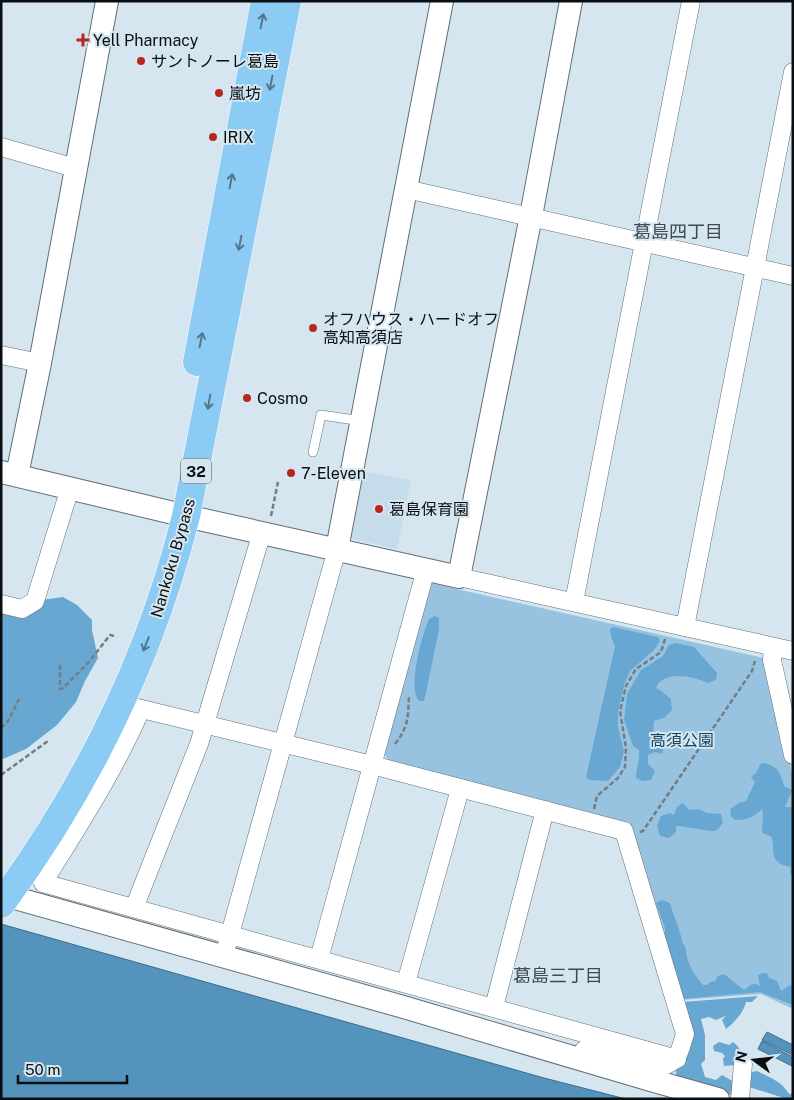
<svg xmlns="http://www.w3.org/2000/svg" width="794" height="1100" viewBox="0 0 794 1100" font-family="'Public Sans','Noto Sans JP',sans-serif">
	<rect width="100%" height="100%" fill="#d6e6f0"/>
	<polygon fill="#c6dceb" points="361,471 411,480 397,549 348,538"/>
	<polygon fill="#97c3e0" points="430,583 768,659 793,778 793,1009 761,994 682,1000 630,823 388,760 383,752"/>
	<g fill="#67a7d1">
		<polygon points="63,597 77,605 92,620 92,630 98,658 85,681 76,702 57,725 26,749 3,759 1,758 1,613 19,615 41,600"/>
		<path d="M435,616L439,618V629L426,693L424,701H419C407,688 422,635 429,619Z"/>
		<polygon points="613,627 658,637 660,641 654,650 630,671 624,685 618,712 618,727 624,751 620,767 608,781 590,780 586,777 615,646 611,637 610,629"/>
		<path d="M675,643L694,647L717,673L716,680L707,683C694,676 663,670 656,688L660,690L671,699L672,710L664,718L654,721L653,735L659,731L666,737L662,754L655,752L648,755V764L655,771L651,780L642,781L636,778C636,768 640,760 639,750L633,746L624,720L627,694L641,670L663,656L669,645Z"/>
		<path d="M761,763C776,764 781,772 784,786L792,790L785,807H791L793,810V878L790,872L791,867C764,863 778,844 770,836C769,836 763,833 762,833C762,826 764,814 762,809C754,817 748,820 735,820L731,816L730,809L739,803L746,801L755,782L751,777L756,773Z"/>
		<path d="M683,803L689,810C695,809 701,808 706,813L721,814L723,822C721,825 719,829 715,831C711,832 684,826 676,826V832L669,838L660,836L657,826L661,816L670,813L674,815L677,807Z"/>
		<path d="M662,900L670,903C672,912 683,937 682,942C688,950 685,949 687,957C689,966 697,979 703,985H707L710,982L715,981L718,976L724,974L744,990C750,986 752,981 760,986L758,975L762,973H767L769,978L777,981L781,991L790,985L793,986V1005L760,992L682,999L677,982L678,978L669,953L665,938V928L656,903Z"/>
		<path d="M758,996L752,1002H746C744,1012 734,1023 726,1029L722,1020L726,1016L716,1020L709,1017L701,1019L705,1035V1060L701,1064L705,1077L716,1080L722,1075L734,1082L736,1087L731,1095L682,1081L676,1075V1070C694,1060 685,1020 683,1002Z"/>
		<path d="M719,1042L729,1045L733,1042C740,1047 741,1051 741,1060L735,1065L724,1066L723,1059L725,1056L722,1053L714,1051L713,1046Z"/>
		<path d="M757,1071C769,1077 782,1081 789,1094L793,1093V1099H787L749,1087L747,1073Z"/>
	</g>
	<g fill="#5393bc" stroke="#3d6b89">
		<polygon points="1,924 544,1078 626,1099 1,1099"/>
		<polygon points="767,1032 793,1045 793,1055 762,1040"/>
		<polygon points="762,1041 793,1057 792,1066 758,1049"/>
	</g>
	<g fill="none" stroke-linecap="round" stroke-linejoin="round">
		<defs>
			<polyline id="service" points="313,452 321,415 362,421"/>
			<g id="minor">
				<polyline points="1,147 75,168"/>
				<polyline points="406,189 793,276"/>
				<polyline points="1,355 40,363"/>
				<polyline points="459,577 793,651"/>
				<polyline points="574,602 691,1"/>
				<polyline points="1,604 22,609 35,601 70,488"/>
				<polyline points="685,627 793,72"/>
				<polyline points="773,647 772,660 793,755"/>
				<path d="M121,704L372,765L624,831L685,1034C679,1052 680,1061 661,1067L584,1050"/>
				<path d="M141,709C115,770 78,826 43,883L677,1059"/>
				<polyline points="134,908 199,744 262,532"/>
				<polyline points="227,945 337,549"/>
				<polyline points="319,959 426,569"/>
				<polyline points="406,983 460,789"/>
				<polyline points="494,1007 545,810"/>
				<polyline points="740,1099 743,1064"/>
			</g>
			<g id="tertiary">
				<polyline points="1,472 186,516 459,577 531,216 571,1"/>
				<polyline points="17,475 40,363 107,1"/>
				<polyline points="337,549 442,1"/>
				<polyline points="1,894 400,1006 654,1081 718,1099"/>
			</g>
			<g id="trunk">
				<polyline points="197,362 265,1"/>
				<path d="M1,904C87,787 151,657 186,516L287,1"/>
			</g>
		</defs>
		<use href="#service" stroke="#616e78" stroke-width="10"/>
		<use href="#minor" stroke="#616e78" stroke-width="19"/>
		<use href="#tertiary" stroke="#616e78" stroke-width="24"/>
		<use href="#trunk" stroke="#fff" stroke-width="29"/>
		<g stroke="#737d84" stroke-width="2.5" stroke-dasharray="5 2.5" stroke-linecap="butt">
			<polyline points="271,516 278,482"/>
			<polyline points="60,665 60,689 63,688 88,663 110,635 114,636"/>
			<polyline points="1,728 8,721 19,699"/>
			<path d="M395,744C409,726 408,717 409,695"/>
			<polyline points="1,764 1,767"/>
			<polyline points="1,775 48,741"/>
			<polyline points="594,809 597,796 618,778 625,767 626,748 620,711 626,686 636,669 661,652 665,639"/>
			<polyline points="640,832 643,831 752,671 755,661"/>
		</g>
		<use href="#service" stroke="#fff" stroke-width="9"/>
		<use href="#minor" stroke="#fff" stroke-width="18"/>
		<use href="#tertiary" stroke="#fff" stroke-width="22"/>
		<use href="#trunk" stroke="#8ccbf3" stroke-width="28"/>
	</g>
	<defs><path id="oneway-shaft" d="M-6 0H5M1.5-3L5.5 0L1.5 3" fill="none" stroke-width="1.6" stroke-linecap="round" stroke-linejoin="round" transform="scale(1.25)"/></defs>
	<g stroke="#51768e">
		<use href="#oneway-shaft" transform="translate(262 21) rotate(-79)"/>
		<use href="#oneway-shaft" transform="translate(271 83) rotate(101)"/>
		<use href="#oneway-shaft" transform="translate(231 181) rotate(-79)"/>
		<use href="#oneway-shaft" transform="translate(240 243) rotate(101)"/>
		<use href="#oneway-shaft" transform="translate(201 340) rotate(-79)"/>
		<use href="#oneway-shaft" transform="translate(209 402) rotate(100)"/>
		<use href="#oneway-shaft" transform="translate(146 644) rotate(112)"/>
	</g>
	<g fill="#b62721" stroke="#d6e6f0" stroke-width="2">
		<path d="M80.5 32.5h5v5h5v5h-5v5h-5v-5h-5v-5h5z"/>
		<circle cx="141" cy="61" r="5"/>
		<circle cx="219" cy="93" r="5"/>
		<circle cx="213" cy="137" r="5"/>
		<circle cx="313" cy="328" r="5"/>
		<circle cx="247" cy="398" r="5"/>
		<circle cx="291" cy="473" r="5"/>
		<circle cx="379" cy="509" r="5"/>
	</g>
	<g text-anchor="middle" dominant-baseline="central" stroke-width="4" stroke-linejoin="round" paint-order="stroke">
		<rect fill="#d6e6f0" stroke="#464f55" stroke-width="1" x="181" y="458.5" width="30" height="25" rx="4"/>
		<g font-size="15" font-weight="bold" fill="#090e12">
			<text x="196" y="471">32</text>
		</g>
		<g font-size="16" fill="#090e12" stroke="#d6e6f0" text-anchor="start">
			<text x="93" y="40">Yell Pharmacy</text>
			<text x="151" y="61">サントノーレ葛島</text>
			<text x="229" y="93">嵐坊</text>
			<text x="223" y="137">IRIX</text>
			<text x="323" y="319">オフハウス・ハードオフ<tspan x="323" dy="18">高知高須店</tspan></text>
			<text x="257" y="398">Cosmo</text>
			<text x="301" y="473">7-Eleven</text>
			<text x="389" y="509">葛島保育園</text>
		</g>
		<g font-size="16" fill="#090e12" stroke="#d6e6f0">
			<text transform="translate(173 558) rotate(-74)">Nankoku Bypass</text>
		</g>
		<g font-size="16" fill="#104461" stroke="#d6e6f0">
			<text x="682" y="740">高須公園</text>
		</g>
		<g font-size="18" fill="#3e4b53" stroke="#d6e6f0">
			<text x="678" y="231">葛島四丁目</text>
			<text x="558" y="975">葛島三丁目</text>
		</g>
	</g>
	<rect width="794" height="1100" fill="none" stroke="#090e12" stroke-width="5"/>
	<g transform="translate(754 1060) rotate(285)" stroke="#d6e6f0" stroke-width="4" paint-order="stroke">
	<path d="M0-4L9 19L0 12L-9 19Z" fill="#090e12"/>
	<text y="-8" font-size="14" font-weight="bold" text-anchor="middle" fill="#090e12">N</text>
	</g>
	<path d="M18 1075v8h109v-8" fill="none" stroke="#090e12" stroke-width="2.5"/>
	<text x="25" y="1075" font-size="15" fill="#090e12" stroke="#d6e6f0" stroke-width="4" paint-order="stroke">50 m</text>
</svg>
